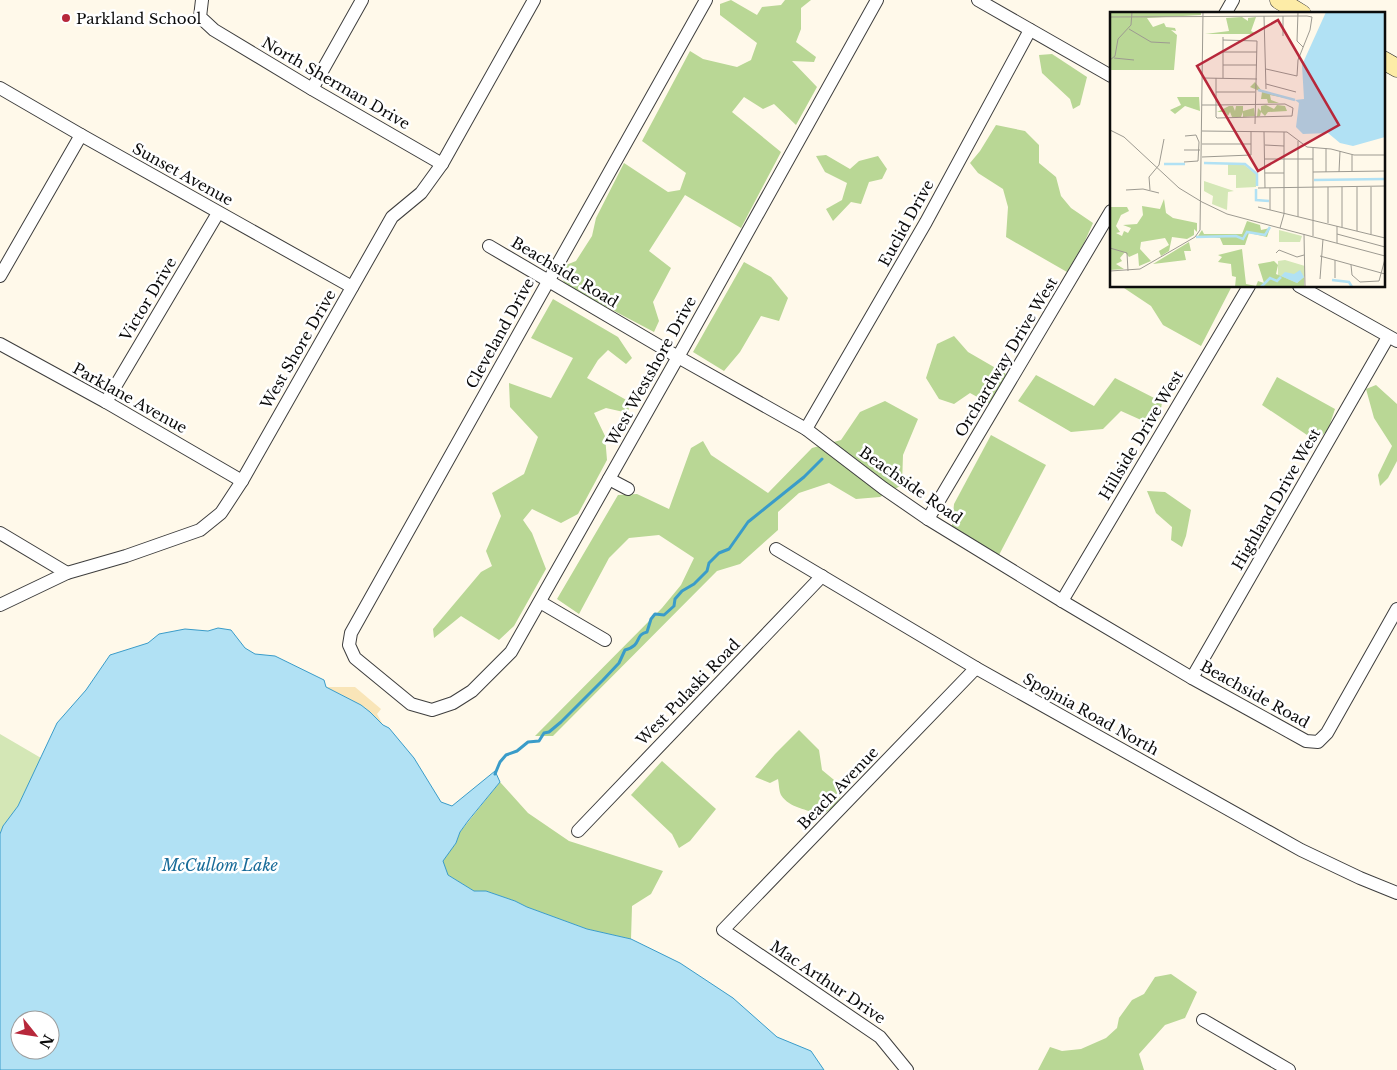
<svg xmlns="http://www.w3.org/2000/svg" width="1397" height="1070" viewBox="0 0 1397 1070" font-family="'Libre Baskerville',serif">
	<rect width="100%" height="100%" fill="#fff9ea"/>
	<polygon fill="#d4e7b6" points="0,734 41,758 18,806 3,826 0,834"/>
	<g fill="#b9d795">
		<polygon points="731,0 757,15 762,7 781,5 785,0 811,0 801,8 801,29 796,42 816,57 814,62 792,61 817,87 796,125 774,104 763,109 744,97 732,112 781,152 741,228 685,195 649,251 671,268 653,302 659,321 654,332 567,286 561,278 566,265 576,261 592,236 596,218 624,163 668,192 680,190 686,173 642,141 690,51 703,59 737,67 751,60 757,43 720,15 720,4"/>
		<polygon points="1052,54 1087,77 1080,105 1073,109 1070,99 1042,73 1039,55"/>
		<polygon points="996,125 1025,131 1039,145 1039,163 1056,177 1061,196 1071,208 1093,223 1084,243 1067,272 1006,237 1008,207 1003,189 978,173 970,163 980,151"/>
		<polygon points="826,155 850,169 859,161 878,156 887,169 882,179 869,182 861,204 851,202 833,221 826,209 842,200 847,183 825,172 816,156"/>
		<polygon points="744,262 771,277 788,298 779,321 761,316 740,352 724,371 693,352"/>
		<polygon points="1121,286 1232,286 1201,346 1163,325 1151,306"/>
		<polygon points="553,299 618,337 632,358 626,364 608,350 598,360 587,378 630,402 628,413 606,408 594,413 605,436 607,460 578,514 561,523 532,509 523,520 532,533 546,569 514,626 499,640 461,616 434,638 433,629 481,572 492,566 486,551 501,516 492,493 524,474 538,437 510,407 509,383 551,398 573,358 531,338"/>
		<polygon points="954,336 968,352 1006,374 1000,389 990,404 970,393 954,404 939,399 926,378 937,344"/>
		<polygon points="1036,375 1094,406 1115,378 1162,402 1160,417 1150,424 1121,411 1103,429 1071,432 1018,401"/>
		<polygon points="1277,377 1335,409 1328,430 1316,441 1262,405"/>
		<polygon points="1376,385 1397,404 1397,461 1388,478 1380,486 1378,475 1392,446 1374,418 1366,389"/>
		<polygon points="885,401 918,419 903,455 902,485 880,497 856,499 829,483 799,493 778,512 778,530 740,564 717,571 553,736 535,736 662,608 681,585 694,558 659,535 629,538 609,558 579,614 557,599 618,495 637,494 669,509 691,448 703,441 711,455 768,493 812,448 841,440 860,412"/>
		<polygon points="991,435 1046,465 999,555 952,526 954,504"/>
		<polygon points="1147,491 1165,492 1191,510 1186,536 1182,547 1171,540 1172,527 1156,513"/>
		<path d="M799,730L819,750L822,770L845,789L835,806L820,816C807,808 790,809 781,795C779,791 779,784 778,779L770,783L755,777L775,754Z"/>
		<polygon points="662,761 716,809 690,841 679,848 672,834 631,795"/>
		<polygon points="500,782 528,813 569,841 663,871 651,894 632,906 631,939 587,929 527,907 515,901 486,891 474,891 448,875 442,862 456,843 460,832"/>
		<polygon points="1171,974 1197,992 1185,1018 1165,1025 1139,1054 1144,1070 1038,1070 1050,1047 1062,1051 1081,1049 1106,1038 1117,1028 1119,1018 1132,1000 1144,994 1155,977"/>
	</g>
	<polygon fill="#f9e5b8" points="326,687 355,687 381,709 377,714 383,725 370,712 361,705"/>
	<path fill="#b1e1f4" stroke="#3a9cc9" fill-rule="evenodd" d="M218,628L231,630L245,648L255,654L275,656L324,680L326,687L361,705L370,712L383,725L389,728L414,758L441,802L452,806L495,771L500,782L468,821L460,832L456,843L443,861L448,875L474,891H486L515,901L527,907L587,929L631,939L680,963L733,998L777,1037L811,1051L824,1070H0V834L3,826L18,806L57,723L86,690L110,655L148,643L159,634L185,629L208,631ZM20,1020H50V1050H20Z"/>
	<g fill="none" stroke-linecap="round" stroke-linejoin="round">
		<path stroke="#3a9cc9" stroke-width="3" d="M495,774L500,762L506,755L517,751L528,742L539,741L544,733L549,732L561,722L603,680L619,663L625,650C643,645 634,635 647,632L651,619L655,614L664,615L674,606L675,599L682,591L694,584L707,571L709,563L719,553L729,549L748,522L804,477L822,459"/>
		<defs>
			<g id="street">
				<polyline points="202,0 200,17 214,30 312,89 442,164"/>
				<polyline points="706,0 351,633 349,645 355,658 411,704 432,710 453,703 472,691 511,652 678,357 877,0"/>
				<polyline points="978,0 1111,76"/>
				<polyline points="1225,14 1233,0"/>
				<polyline points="0,88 81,135 352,287"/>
				<polyline points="312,89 362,0"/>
				<polyline points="489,246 678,357 806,429 883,488 928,519 1062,601 1192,678 1306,741 1318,742 1327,733 1397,609"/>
				<polyline points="0,276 81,135"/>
				<polyline points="1299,286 1397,341"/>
				<polyline points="0,344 106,402 242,481"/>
				<polyline points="106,402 218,213"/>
				<polyline points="806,429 926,222 1030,30"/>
				<polyline points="609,479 628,489"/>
				<polyline points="928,519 1111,211"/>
				<polyline points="0,533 67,573"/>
				<polyline points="776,549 976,668 1301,850 1360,878 1397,893"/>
				<polyline points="1062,601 1249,286"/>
				<polyline points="540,602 605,640"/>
				<polyline points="0,605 67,573 126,556 200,530 221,513 242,481 392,217 421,193 442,164 534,0"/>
				<polyline points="1192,678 1388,337"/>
				<polyline points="578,831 822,576"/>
				<polyline points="1203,1020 1289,1070"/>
				<polyline points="907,1070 880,1037 723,930 976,668"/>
			</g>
			<g id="secondary">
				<polyline points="1279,0 1302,14"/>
				<polyline points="1383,60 1397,68"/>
			</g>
		</defs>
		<use href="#street" stroke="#3e3e3e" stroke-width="14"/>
		<use href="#secondary" stroke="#2d2d2d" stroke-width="19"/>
		<use href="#street" stroke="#fff" stroke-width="12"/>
		<use href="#secondary" stroke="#fdeca7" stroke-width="18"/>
	</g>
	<circle fill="#b7283b" stroke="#fff" stroke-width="2" cx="66" cy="18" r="5"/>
	<g text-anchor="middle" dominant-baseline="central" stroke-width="5" stroke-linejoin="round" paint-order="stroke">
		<g font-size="15" fill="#0b0b0b" stroke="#fff" text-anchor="start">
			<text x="76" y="18">Parkland School</text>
		</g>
		<g font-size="15" fill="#0b0b0b" stroke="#fff">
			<text transform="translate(336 83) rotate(30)">North Sherman Drive</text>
			<text transform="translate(183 174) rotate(29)">Sunset Avenue</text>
			<text transform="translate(906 223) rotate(-61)">Euclid Drive</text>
			<text transform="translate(565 272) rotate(31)">Beachside Road</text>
			<text transform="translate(148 299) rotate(-59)">Victor Drive</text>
			<text transform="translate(500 333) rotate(-61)">Cleveland Drive</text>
			<text transform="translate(298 349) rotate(-60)">West Shore Drive</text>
			<text transform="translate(1006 357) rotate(-59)">Orchardway Drive West</text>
			<text transform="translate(651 371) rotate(-61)">West Westshore Drive</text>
			<text transform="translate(130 398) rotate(29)">Parklane Avenue</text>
			<text transform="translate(1141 435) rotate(-59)">Hillside Drive West</text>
			<text transform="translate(911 485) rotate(35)">Beachside Road</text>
			<text transform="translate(1276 499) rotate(-60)">Highland Drive West</text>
			<text transform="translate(688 692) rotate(-46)">West Pulaski Road</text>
			<text transform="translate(1255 694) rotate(29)">Beachside Road</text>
			<text transform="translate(1091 714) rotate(29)">Spojnia Road North</text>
			<text transform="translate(838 788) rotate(-46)">Beach Avenue</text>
			<text transform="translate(828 982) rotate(34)">Mac Arthur Drive</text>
		</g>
		<g font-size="16" font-style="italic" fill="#196c99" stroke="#fff">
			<text x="220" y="865">McCullom Lake</text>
		</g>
	</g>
	<g transform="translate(1110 12)">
		<rect width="275" height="275" fill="#fff9ea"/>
		<path d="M118,152H133L146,162V175L126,176V163H118ZM94,169L124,179L118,180L117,198L102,192L103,184L94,179ZM169,218L192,224L190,230H169ZM175,248L195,254V264L186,272L168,264V249Z" fill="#d4e7b6"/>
		<path d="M0,0H91V3L37,6L43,15L54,11L56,15L65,16L66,19L61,18L67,23L64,58H0ZM132,5L138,9V6L146,5L141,19L147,22H95L119,19L116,6ZM145,70L151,78L180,87L160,83L161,88L169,91H158L157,87H151L152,80L140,75ZM67,85H89L90,99L75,94L65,102L60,98L71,93ZM156,93L164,97L167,93L175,94L177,99L158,100L155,104L151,100L150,104L147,105L148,96L151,99V94ZM119,94H123L125,99L126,94H133V99L144,96L145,104L133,105V100L131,105H122L120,100L118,104L115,100H107ZM54,187L56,201L63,206L87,211V220L84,217V223L77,227L62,225L59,239L51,244L49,239L59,233L55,226L31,230L30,237L41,249L22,257L29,254L28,241L19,245L15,240L10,246L12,249L6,252L14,257L0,258V195H17L19,199L11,203L6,214L10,220L6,221L12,224L14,219L18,221L21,216L13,213L27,212L33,203L32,194L50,197ZM137,209L150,213L151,218L160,216L157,225L139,221L135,233H113L110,226L88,224L92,218L94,222H132ZM79,230L81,239H74L76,248L43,252ZM132,237L136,272L146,274L148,269L154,271L148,252L164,249L168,253L166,262L187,271L194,265V275H125L126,265L122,264L121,252L108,250L112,245L108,243Z" fill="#b9d795"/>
		<path d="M216,0H275V125L243,134L230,131L218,121L193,122L186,115L189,91L185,88L194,87L192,53ZM190,258L194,265L187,271L171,264L175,260L184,262Z" fill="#b1e1f4"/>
		<path fill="none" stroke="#b1e1f4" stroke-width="2.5" d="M148,78L185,88M94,151L135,152L147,162V174M54,152H75M204,168L274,167M146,177V188L159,189M86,225L126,224L133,227L137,220L155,223L160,215M222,268L239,270L242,275M151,275L160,266L167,269L171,265"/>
		<path fill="none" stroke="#9d9a91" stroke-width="1" d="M188,0L187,29L193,35M154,4L156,77M0,5L197,4M19,17L41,30L60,31M173,24V4M113,25V66M113,28L147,29L145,112M113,40H147M4,46L24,48M0,48L5,44L8,27L21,13L22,0M113,53H147M156,57L187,64L188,48L200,18L202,5L197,4M93,66L147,67M156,72L186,80M106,80H145M92,93H106L175,92L183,96L182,104L107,106L106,105V66M0,118L14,125L69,176L92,190L117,202L275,244M92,119L177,120L197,135L221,137L244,143H275M154,120L155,176M92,132H141M155,133L174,134M203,136V224M74,138H90M92,145L141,143V119M155,147H203M74,150L88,149L89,130L86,123L75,124M242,159V143M203,160L275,159M216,160V136M229,160L230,139M155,161H174M148,176L275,174M16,178L33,177L49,181M40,178L39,165L49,153L54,127M148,195L275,226M160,198V176M188,205V129M218,211V175M232,215V175M170,216L174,202V120M247,219V175M194,222L195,275M227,222L275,235M261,222V175M227,231V214M0,236L17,241L18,259M166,241L169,238L187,245L194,243M210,244L275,262M241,253L242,263L250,270M0,259L30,257L85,225L90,218L93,0M225,266V248M210,267L213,227M250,270L269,269L275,247"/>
		<path fill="#b7283b" fill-opacity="0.15" stroke="#b7283b" stroke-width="2.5" d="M168,8L229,113L148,159L87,54Z"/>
		<rect width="275" height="275" fill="none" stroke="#0b0b0b" stroke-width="2.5"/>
	</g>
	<g transform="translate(35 1035) rotate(120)"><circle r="24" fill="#ffffff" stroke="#9d9d9d"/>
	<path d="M0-4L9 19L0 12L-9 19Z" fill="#b7283b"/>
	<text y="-8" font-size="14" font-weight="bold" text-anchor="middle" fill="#0b0b0b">N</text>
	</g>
</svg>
